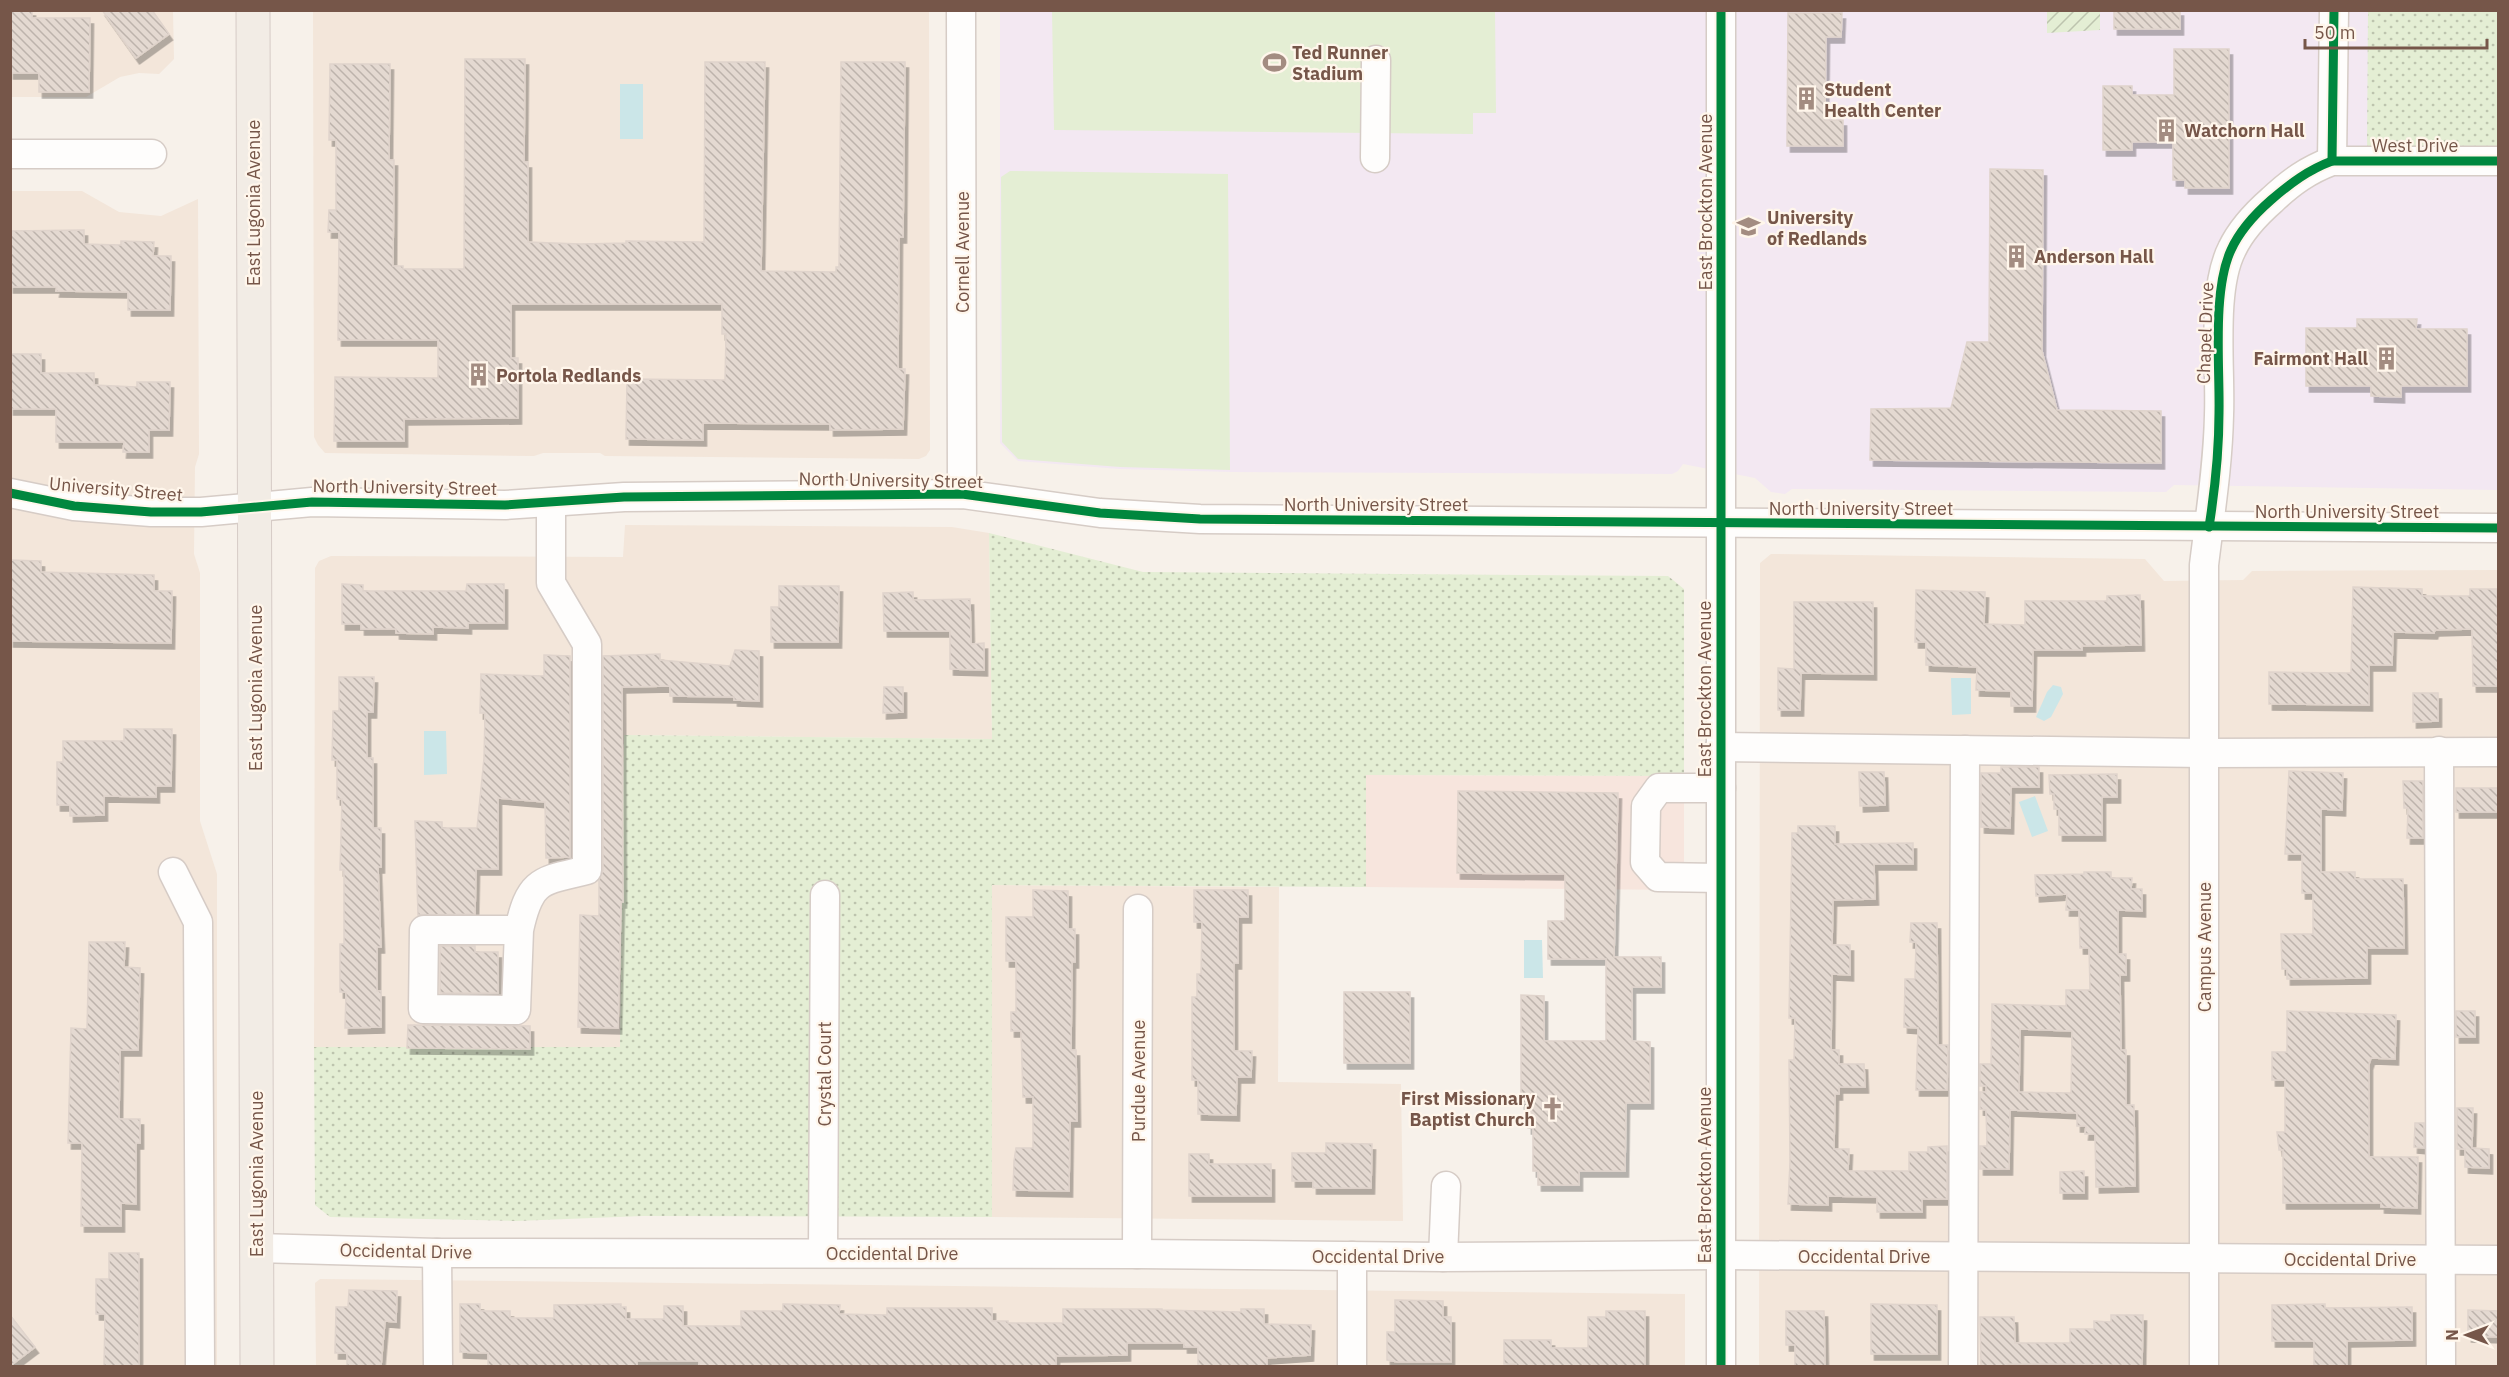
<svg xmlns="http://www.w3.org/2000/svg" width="2509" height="1377" viewBox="0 0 2509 1377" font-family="'IBM Plex Sans',sans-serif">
	<defs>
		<pattern id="grass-dots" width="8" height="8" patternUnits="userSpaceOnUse" patternTransform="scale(1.5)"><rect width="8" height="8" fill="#e4eed4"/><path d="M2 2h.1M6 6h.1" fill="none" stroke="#bdc4ae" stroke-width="1.8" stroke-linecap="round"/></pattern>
		<pattern id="garden-furrows" width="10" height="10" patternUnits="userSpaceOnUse" patternTransform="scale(1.5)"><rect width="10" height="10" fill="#e4eed4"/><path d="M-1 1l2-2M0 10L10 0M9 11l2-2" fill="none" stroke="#bdc4ae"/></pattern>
		<pattern id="building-back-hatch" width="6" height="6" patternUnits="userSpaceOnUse" patternTransform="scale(1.5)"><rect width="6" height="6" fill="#e4d9d1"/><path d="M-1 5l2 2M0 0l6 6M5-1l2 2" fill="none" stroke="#bdb3ac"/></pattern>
		<filter id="shadow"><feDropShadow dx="3.5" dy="6" stdDeviation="0" flood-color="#0004"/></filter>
	</defs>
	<rect width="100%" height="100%" fill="#f7f1ea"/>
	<g fill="#f3e6da">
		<polygon points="11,11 173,11 174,59 159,74 139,73 120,77 86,97 11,97"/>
		<polygon points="313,11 929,11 930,450 926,456 919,459 605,456 600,453 543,453 534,456 325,453 318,445 314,437"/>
		<polygon points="11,191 82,191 119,212 161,216 198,199 199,454 195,467 194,554 200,573 200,821 217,874 217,1366 11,1366"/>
		<polygon points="625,525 952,527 989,533 992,739 624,735 620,1048 314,1047 315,568 319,561 331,556 623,557"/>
		<polygon points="1771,554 2145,559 2164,581 2243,580 2252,571 2498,570 2498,1366 1759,1366 1760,563"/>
		<polygon points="992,885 1279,887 1278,1082 1401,1084 1403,1221 992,1217"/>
		<polygon points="320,1279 1685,1294 1685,1366 316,1366 315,1283"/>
	</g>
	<polygon fill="#f7e5dd" points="1366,775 1684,776 1684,890 1366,887"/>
	<polygon fill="#f3e8f2" points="1000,11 2498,11 2498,490 2174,485 2166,492 1792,489 1785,494 1771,492 1755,478 1683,464 1678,471 1672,474 1232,472 1120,469 1018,461 1000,443"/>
	<g fill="url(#grass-dots)">
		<polygon points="2368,11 2498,11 2498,150 2367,150"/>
		<polygon points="989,533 1143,572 1668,576 1684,589 1684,776 1366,775 1366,887 992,885 992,1217 643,1216 516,1221 330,1217 315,1205 314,1047 620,1047 624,735 992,739"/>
	</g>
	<polygon fill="url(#garden-furrows)" points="2047,11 2100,11 2100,30 2047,33"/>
	<g fill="#e4eed4">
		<polygon points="1052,11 1495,11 1496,113 1473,113 1473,134 1054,130"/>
		<polygon points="1010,171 1228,174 1230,470 1120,467 1018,459 1002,442 1001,177"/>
	</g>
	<g fill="#cbe6e8">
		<rect x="620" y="84" width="23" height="55"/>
		<polygon points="1951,678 1971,678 1971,714 1952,715"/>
		<polygon points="2053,685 2061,687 2063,694 2051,717 2044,721 2036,717 2047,692"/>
		<polygon points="446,731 447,774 424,775 424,731"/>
		<polygon points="2035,796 2048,831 2032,837 2019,802"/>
		<polygon points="1524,940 1542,940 1543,978 1524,978"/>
	</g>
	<g fill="url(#building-back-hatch)" stroke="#e0d4cc" stroke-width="1.5" fill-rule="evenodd" filter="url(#shadow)">
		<polygon points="10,10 32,10 32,18 90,18 89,92 39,92 39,73 10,73"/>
		<polygon points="102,10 152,10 169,34 136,58"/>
		<rect x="2114" y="10" width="66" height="19"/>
		<polygon points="1788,13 1842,13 1841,37 1826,37 1825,120 1843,120 1843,146 1787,146"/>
		<polygon points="2174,49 2229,49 2229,188 2185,188 2185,180 2173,180 2173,142 2132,142 2132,150 2103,150 2103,86 2132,86 2132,95 2174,95"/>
		<polygon points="465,59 525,59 524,162 528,162 528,242 580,244 626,243 626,241 704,242 705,62 765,62 761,271 836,272 836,267 839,267 841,62 905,62 903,237 899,237 898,369 905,369 903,429 830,430 830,424 703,423 703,440 626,439 627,379 725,380 726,334 722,334 722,304 511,304 511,358 518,358 518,418 404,419 404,441 334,441 335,377 438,378 438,340 338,340 339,232 328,232 329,210 336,210 336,140 329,140 330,64 390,64 389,160 394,160 393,266 403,266 403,269 464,269"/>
		<polygon points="1990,169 2043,170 2042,351 2057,410 2161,411 2161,463 1870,460 1871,409 1951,408 1967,342 1989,342"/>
		<polygon points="84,230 84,244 121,245 121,241 154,242 153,256 171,256 170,310 128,310 128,292 56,291 57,287 10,287 10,231"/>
		<polygon points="2357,319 2417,319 2416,329 2467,329 2467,386 2401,386 2401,397 2371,396 2371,386 2306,386 2306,328 2357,328"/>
		<polygon points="10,354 41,354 41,373 94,373 94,385 137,387 137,382 170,382 169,430 149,430 149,452 123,452 124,442 56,442 56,409 10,409"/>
		<polygon points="10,560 41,561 41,572 154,575 154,591 172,591 171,643 10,641"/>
		<polygon points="342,584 363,585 363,591 466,591 467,584 504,584 504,623 468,623 468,628 433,627 433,634 396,633 396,629 361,629 361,624 342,624"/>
		<polygon points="779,586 839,586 838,642 771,642 771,607 779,607"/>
		<polygon points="2353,587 2422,589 2422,596 2470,596 2470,589 2497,589 2499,686 2473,686 2472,629 2435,630 2434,633 2393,632 2392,665 2369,665 2369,705 2269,704 2269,672 2351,673"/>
		<polygon points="1916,590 1985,592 1984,624 2025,625 2025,601 2107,601 2107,596 2140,595 2141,645 2082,646 2082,650 2033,650 2032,706 2011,706 2011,691 1976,690 1977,667 1926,665 1926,642 1915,642"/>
		<polygon points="913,592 913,600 970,599 971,644 984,643 984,670 950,669 950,631 884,631 883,593"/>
		<polygon points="1794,602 1873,602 1873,674 1801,673 1800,710 1778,710 1778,668 1794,669"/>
		<polygon points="735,650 759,651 759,701 734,700 734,697 670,696 670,686 622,687 623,902 621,902 618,1028 578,1027 580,915 599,916 599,880 603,870 603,656 660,654 660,660 730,666"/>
		<polygon points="544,655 570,656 570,857 546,858 545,802 498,798 498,869 476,869 475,914 418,915 415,821 442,822 442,828 477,828 484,758 485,713 480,713 481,674 544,676"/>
		<polygon points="339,677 374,677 373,712 367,712 367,758 373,758 373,828 381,828 381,867 378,867 381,947 377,947 377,991 381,991 381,1027 345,1028 346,992 340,992 340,944 344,944 344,870 340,870 342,799 337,799 337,760 332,760 333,711 339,711"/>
		<polygon points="884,687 903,687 903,712 883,713"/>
		<polygon points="2413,693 2438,693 2438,721 2413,722"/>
		<polygon points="124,729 172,729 171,786 156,786 156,797 104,796 104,815 70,816 70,805 57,805 57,762 63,762 63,741 124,741"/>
		<polygon points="2001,767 2039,767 2039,787 2011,787 2010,828 1981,827 1981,773 2001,773"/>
		<polygon points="2289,771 2343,773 2342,810 2321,809 2321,872 2355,872 2355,879 2403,879 2404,948 2367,948 2367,978 2287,979 2287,969 2282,969 2281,934 2313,934 2313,893 2302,893 2302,854 2285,854"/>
		<polygon points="1859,772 1884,772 1885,805 1860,806"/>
		<polygon points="2117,774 2117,797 2102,797 2102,835 2059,835 2059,809 2054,809 2054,794 2050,794 2049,775"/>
		<polygon points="2403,781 2423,781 2423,838 2407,838 2408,808 2404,808"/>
		<rect x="2456" y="788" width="43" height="24"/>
		<polygon points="1458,791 1618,793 1614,957 1661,957 1661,987 1632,987 1632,1041 1650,1042 1650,1103 1626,1103 1625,1171 1579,1171 1579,1185 1538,1185 1538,1171 1533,1171 1533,1128 1528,1128 1528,1103 1521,1103 1521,995 1544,996 1544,1041 1606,1041 1606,959 1548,959 1548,921 1565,921 1565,874 1457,873"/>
		<polygon points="1798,826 1835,826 1835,844 1913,843 1913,864 1874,864 1875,899 1833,900 1832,945 1850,945 1850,975 1832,974 1831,1050 1839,1050 1839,1064 1864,1064 1865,1087 1839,1087 1839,1094 1835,1094 1834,1149 1849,1149 1848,1171 1909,1171 1909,1152 1928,1152 1928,1147 1947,1146 1947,1199 1922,1199 1922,1212 1877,1212 1877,1197 1828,1196 1828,1205 1788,1204 1790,1162 1789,1060 1794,1060 1795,1018 1789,1018 1792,833 1798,833"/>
		<path d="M2084,872H2111V878H2132L2131,889H2142V911L2118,910V954H2126V975H2120L2121,1050H2126V1105H2134L2135,1186L2096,1187L2095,1134H2085L2086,1126H2077V1113L2010,1110L2009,1169H1980V1146H1987L1986,1110L1980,1109V1092H1986V1086H1980V1064H1991L1992,1004L2066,1006V990H2090L2089,948H2080L2079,910H2066L2067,894L2036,896L2035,875L2084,874ZM2020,1029L2072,1031L2071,1093L2019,1092Z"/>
		<polygon points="1033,890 1068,891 1068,929 1075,929 1075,962 1072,962 1071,1050 1076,1050 1077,1121 1070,1121 1069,1191 1013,1190 1014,1161 1016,1148 1033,1148 1033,1097 1023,1097 1021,1031 1011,1031 1011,1012 1016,1012 1016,961 1006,961 1006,917 1033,917"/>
		<polygon points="1194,890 1248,890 1248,917 1238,917 1238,963 1234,963 1234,1051 1252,1051 1251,1077 1237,1077 1236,1115 1198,1114 1198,1080 1192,1080 1192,997 1197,997 1197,974 1201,974 1202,922 1194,922"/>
		<polygon points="1911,923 1937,923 1938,1045 1948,1045 1947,1090 1916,1090 1918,1028 1904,1027 1905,979 1915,979 1916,942 1910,942"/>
		<polygon points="89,942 125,942 124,967 140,968 138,1050 120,1050 119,1119 140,1119 140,1143 136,1143 136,1204 121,1203 121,1226 81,1226 82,1143 68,1143 71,1028 87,1029"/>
		<polygon points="440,946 475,946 475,952 498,952 498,993 440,993"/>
		<rect x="1344" y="992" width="66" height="71"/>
		<polygon points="2287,1011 2396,1015 2395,1059 2371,1058 2369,1064 2369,1157 2418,1157 2417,1208 2381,1207 2381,1203 2283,1203 2283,1150 2279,1150 2277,1132 2285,1132 2285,1080 2272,1080 2272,1052 2287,1052"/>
		<rect x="2456" y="1011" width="19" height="26"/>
		<polygon points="408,1025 530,1026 530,1049 407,1048"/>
		<polygon points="2457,1108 2473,1108 2472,1148 2489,1149 2489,1168 2465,1167 2465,1149 2457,1149"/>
		<polygon points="2415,1123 2424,1123 2424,1148 2414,1147"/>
		<polygon points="1326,1143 1372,1144 1371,1188 1313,1188 1313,1181 1292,1181 1292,1153 1326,1153"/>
		<polygon points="1189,1154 1209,1154 1209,1164 1271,1164 1271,1196 1189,1196"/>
		<polygon points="2084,1171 2084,1193 2060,1193 2060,1172"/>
		<polygon points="109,1253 139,1253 139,1366 104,1366 105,1314 96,1314 96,1279 109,1279"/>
		<polygon points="349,1290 397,1291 396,1322 385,1321 381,1366 347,1366 347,1353 335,1353 336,1307 348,1307"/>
		<polygon points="1395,1300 1443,1301 1443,1317 1451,1317 1451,1362 1398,1362 1387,1360 1387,1332 1395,1332"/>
		<polygon points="460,1304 480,1304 480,1311 510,1311 510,1318 554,1318 554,1305 621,1304 621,1307 626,1307 626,1319 664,1319 664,1306 683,1306 683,1326 741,1326 741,1311 783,1311 783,1304 840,1305 839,1314 887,1315 887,1308 992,1308 992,1321 1008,1321 1008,1323 1063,1323 1063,1309 1162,1309 1162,1310 1241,1312 1241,1309 1264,1309 1264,1324 1311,1325 1310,1355 1267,1358 1267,1366 1198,1366 1198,1347 1184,1347 1184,1343 1127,1343 1127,1355 1056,1356 1056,1366 699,1366 699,1361 637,1361 637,1366 488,1366 488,1353 460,1352"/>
		<polygon points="1871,1304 1937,1305 1937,1354 1871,1354"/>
		<polygon points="2325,1304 2325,1308 2412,1307 2412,1340 2347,1341 2347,1366 2314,1366 2314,1341 2272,1341 2272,1305"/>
		<polygon points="2468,1310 2499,1311 2499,1337 2468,1336"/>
		<polygon points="1606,1311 1645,1311 1645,1366 1516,1366 1516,1364 1504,1364 1504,1340 1551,1340 1551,1348 1588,1348 1588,1317 1606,1317"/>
		<polygon points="1786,1311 1824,1311 1825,1366 1795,1366 1795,1345 1786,1345"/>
		<polygon points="10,1315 35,1347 10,1366"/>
		<polygon points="2111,1315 2143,1315 2142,1366 2070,1364 2006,1364 2007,1366 1981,1366 1980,1317 2014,1317 2015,1343 2070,1343 2070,1329 2094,1329 2094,1321 2111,1322"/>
	</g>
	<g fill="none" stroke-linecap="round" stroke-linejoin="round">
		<defs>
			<g id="minor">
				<polyline points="961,10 962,494"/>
				<polyline points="10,154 152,154"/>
				<polyline points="1375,158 1376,60"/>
				<polyline points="2332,161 2334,10"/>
				<polyline points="10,493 74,506 151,512 201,512 312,502 505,505 624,497 962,494 1100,513 1200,519 2498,528"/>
				<polyline points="1720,747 2204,753 2498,752"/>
				<polyline points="2439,751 2441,1366"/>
				<polyline points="173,872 198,922 200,1366"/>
				<polyline points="1720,878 1658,877 1645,862 1646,806 1659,788 1721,788"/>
				<path d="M519,930L516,1010L423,1009L424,930H519C530,879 541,881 587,870V644L551,583V503"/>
				<polyline points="257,1248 437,1253 1137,1254 1443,1257 1721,1255 2498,1260"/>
				<polyline points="437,1253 438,1366"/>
				<polyline points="823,1253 825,895"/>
				<polyline points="1137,1254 1138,909"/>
				<polyline points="1352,1256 1352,1366"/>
				<polyline points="1443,1257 1446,1186"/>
				<polyline points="1721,1366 1721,10"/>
				<polyline points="1963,1366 1965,750"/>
				<path d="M2204,1366V565C2210,515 2218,465 2219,415C2221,369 2211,290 2232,249C2241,230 2256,214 2272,200C2291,182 2308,170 2332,161H2498"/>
			</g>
			<polyline id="major" points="253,10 257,1366"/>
		</defs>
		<use href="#minor" stroke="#d6ccc6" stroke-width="31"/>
		<use href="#major" stroke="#d6cbc6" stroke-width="35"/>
		<use href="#minor" stroke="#fefdfc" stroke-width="28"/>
		<use href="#major" stroke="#f2ece5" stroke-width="33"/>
		<defs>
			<g id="cycleway">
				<polyline points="2332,161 2334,10"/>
				<polyline points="10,493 74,506 151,512 201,512 312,502 505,505 624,497 962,494 1100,513 1200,519 2498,528"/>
				<path d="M2209,527C2215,489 2219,451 2219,413C2220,367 2212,291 2231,250C2240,230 2255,214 2271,200C2291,183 2308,170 2332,161H2498"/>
				<polyline points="1721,1366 1721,10"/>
			</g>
		</defs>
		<use href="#cycleway" stroke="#fff6eb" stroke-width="13"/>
		<use href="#cycleway" stroke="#00873e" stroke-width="9"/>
	</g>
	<defs>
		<symbol id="stadium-bare" viewBox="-9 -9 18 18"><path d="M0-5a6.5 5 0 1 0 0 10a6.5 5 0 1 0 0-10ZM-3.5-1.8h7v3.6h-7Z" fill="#a38c81" stroke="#fff6eb" stroke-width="2.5" paint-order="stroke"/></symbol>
		<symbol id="building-bare" viewBox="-9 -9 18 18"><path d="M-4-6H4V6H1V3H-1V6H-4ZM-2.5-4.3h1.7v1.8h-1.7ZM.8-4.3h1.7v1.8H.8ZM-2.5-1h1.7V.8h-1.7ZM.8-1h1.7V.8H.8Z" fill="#a38c81" stroke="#fff6eb" stroke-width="2.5" paint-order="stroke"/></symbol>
		<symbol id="university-bare" viewBox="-9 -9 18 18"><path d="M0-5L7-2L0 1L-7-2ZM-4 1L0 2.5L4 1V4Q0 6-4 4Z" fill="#a38c81" stroke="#fff6eb" stroke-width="2.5" paint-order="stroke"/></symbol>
		<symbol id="church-bare" viewBox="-9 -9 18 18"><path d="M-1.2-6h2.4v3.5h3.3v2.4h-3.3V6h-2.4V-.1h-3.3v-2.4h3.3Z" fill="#a38c81" stroke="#fff6eb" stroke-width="2.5" paint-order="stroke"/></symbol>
	</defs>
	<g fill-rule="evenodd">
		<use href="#stadium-bare" x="1258" y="46" width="33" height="33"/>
		<use href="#building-bare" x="1790" y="82" width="33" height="33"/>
		<use href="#building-bare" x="2150" y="114" width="33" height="33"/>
		<use href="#university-bare" x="1732" y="210" width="33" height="33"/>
		<use href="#building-bare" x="2000" y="240" width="33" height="33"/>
		<use href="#building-bare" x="2370" y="342" width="33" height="33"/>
		<use href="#building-bare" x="462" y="358" width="33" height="33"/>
		<use href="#church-bare" x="1536" y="1092" width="33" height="33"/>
	</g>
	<g text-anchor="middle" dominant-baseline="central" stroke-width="4.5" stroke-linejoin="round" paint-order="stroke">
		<g font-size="18" font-weight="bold" fill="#765649" stroke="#fff6eb" text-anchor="start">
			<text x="1292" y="52">Ted Runner<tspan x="1292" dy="21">Stadium</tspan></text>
			<text x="1824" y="89">Student<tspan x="1824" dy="21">Health Center</tspan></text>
			<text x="2184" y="130">Watchorn Hall</text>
			<text x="1767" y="217">University<tspan x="1767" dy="21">of Redlands</tspan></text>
			<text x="2034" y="256">Anderson Hall</text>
			<text x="2368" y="358" text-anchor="end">Fairmont Hall</text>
			<text x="496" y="375">Portola Redlands</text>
			<text x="1535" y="1098" text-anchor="end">First Missionary<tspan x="1535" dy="21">Baptist Church</tspan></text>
		</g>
		<g font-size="18" fill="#765649" stroke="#fff6eb">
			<text x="2415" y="145">West Drive</text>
			<text transform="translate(1705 202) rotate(-90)">East Brockton Avenue</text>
			<text transform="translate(253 203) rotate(-90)">East Lugonia Avenue</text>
			<text transform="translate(962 252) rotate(-90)">Cornell Avenue</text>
			<text transform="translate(2205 333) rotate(-88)">Chapel Drive</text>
			<text transform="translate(891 480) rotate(1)">North University Street</text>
			<text transform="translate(405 487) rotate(1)">North University Street</text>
			<text transform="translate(116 489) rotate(5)">University Street</text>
			<text x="1376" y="504">North University Street</text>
			<text x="1861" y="508">North University Street</text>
			<text x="2347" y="511">North University Street</text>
			<text transform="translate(255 688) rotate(-90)">East Lugonia Avenue</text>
			<text transform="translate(1704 689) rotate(-90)">East Brockton Avenue</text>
			<text transform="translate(2204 947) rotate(-90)">Campus Avenue</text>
			<text transform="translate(824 1074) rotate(-90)">Crystal Court</text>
			<text transform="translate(1138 1081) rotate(-90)">Purdue Avenue</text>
			<text transform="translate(256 1174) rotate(-90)">East Lugonia Avenue</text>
			<text transform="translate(1704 1175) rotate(-90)">East Brockton Avenue</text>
			<text transform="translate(406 1251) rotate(1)">Occidental Drive</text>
			<text x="892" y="1253">Occidental Drive</text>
			<text x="1378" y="1256">Occidental Drive</text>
			<text x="1864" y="1256">Occidental Drive</text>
			<text x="2350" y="1259">Occidental Drive</text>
		</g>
	</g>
	<rect width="2509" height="1377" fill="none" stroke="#765649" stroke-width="24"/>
	<g transform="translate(2467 1335) rotate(270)" stroke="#fff6eb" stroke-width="4.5" paint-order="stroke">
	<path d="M0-4.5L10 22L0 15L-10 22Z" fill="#765649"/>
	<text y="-9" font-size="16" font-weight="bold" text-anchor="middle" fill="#765649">N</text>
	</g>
	<path d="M2305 39v9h182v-9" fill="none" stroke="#765649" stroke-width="3"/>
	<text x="2314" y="39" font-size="18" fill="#765649" stroke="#fff6eb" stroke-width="4.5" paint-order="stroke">50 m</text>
</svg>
